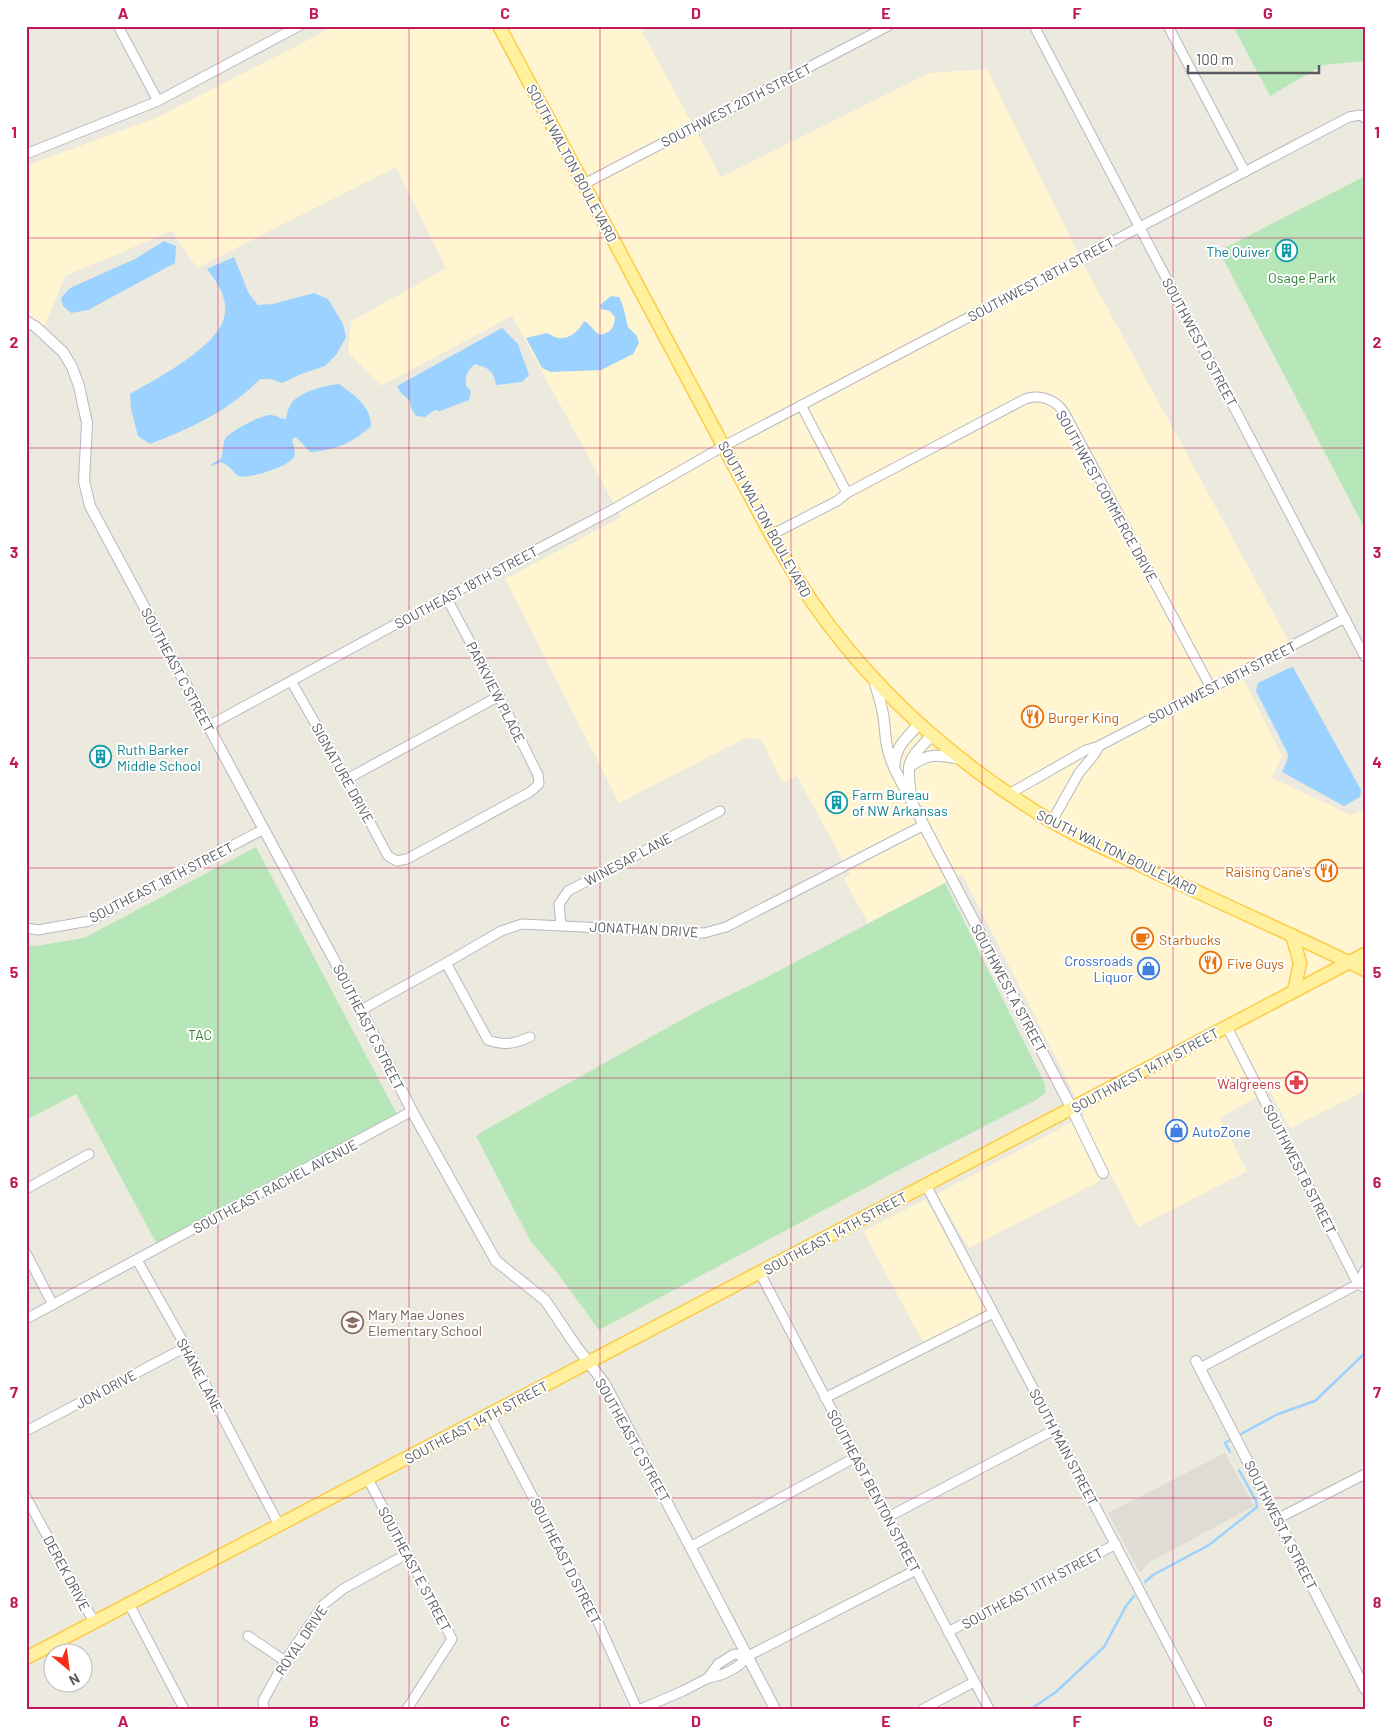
<svg xmlns="http://www.w3.org/2000/svg" width="1391" height="1735" viewBox="0 0 1391 1735" font-family="Barlow,sans-serif">
	<rect width="100%" height="100%" fill="#ece9de"/>
	<g fill="#fff5d0">
		<polygon points="335,26 639,26 721,177 929,73 987,69 1085,267 1294,651 1242,676 1282,756 1272,778 1351,815 1365,809 1365,1091 1290,1128 1269,1090 1220,1118 1247,1171 1138,1227 1110,1173 1092,1185 969,1248 937,1194 1085,1115 962,874 868,923 844,879 850,874 797,776 782,782 761,739 745,738 619,803 505,579 621,517 512,316 381,386 348,352 351,322 446,268 396,167 197,268 172,231 65,276 45,325 26,317 26,166 158,117"/>
		<polygon points="926,1199 988,1312 924,1344 863,1231"/>
	</g>
	<polygon fill="#dfdcd6" points="1225,1453 1254,1506 1148,1563 1140,1573 1108,1513"/>
	<g fill="#b7e7b8">
		<polygon points="1233,26 1365,26 1365,61 1323,65 1270,96"/>
		<polygon points="1365,176 1365,529 1219,251"/>
		<polygon points="256,847 399,1118 159,1248 76,1094 26,1120 26,945 36,946 84,938"/>
		<polygon points="945,883 1045,1084 1045,1093 1036,1100 910,1164 599,1330 556,1271 531,1242 476,1136 485,1130 701,1009 769,976"/>
	</g>
	<g fill="#9bd2ff">
		<polygon points="164,241 176,246 175,263 88,310 71,313 63,306 61,298 70,288 135,259"/>
		<path d="M234,257L249,294L258,305L273,304L314,293L328,299L343,324L346,337L336,355L325,366L301,374L282,383L271,379H260C229,411 191,428 150,444L138,436L131,409L130,394C156,379 216,348 224,318C229,299 218,283 207,269Z"/>
		<path d="M611,296L619,297L623,306L628,327L637,336L639,343L633,354L601,370L551,372L542,368L526,338L547,333C550,334 555,338 558,338C569,340 580,330 584,321C591,324 593,331 600,335C611,332 614,329 615,317L610,311L601,309L600,305Z"/>
		<path d="M502,328L518,344L529,375L522,382L496,385C494,370 488,368 475,364C467,371 465,376 466,386L471,391L469,400L440,411L435,410L425,417L416,416L411,408L410,401L400,392L397,386Z"/>
		<path d="M339,384C354,395 371,406 371,426C354,442 334,451 310,452L296,437L292,439C293,445 297,453 293,458C289,466 247,480 239,476C232,472 231,466 221,462L211,466V464L221,459C223,453 223,444 225,439C229,432 262,414 271,415C276,415 280,419 286,419C287,415 288,408 291,404C298,392 326,385 339,384Z"/>
		<polygon points="1293,667 1361,790 1360,797 1344,806 1282,772 1287,761 1288,754 1256,691 1258,683 1287,669"/>
	</g>
	<g fill="none" stroke-linecap="round" stroke-linejoin="round">
		<g stroke="#9bd2ff" stroke-width="2.5">
			<polyline points="1241,1434 1278,1414 1315,1401 1365,1353"/>
			<polyline points="1230,1440 1225,1443 1230,1452"/>
			<polyline points="1145,1582 1153,1575 1209,1545 1257,1507 1256,1501 1239,1470"/>
			<polyline points="1031,1709 1056,1692 1104,1647 1126,1606 1134,1596"/>
		</g>
		<defs>
			<g id="minor">
				<polyline points="118,26 158,101"/>
				<polyline points="1034,26 1365,657"/>
				<polyline points="1168,26 1245,172"/>
				<polyline points="26,154 158,101 299,26"/>
				<polyline points="584,184 888,26"/>
				<polyline points="801,405 847,493"/>
				<path d="M771,535L837,501L847,493L1025,399C1039,394 1055,399 1064,412L1211,688"/>
				<polyline points="291,681 347,779 388,856 397,861 407,859 530,792 539,784 538,775 499,696 446,597"/>
				<polyline points="208,726 446,597 612,510 724,446 1349,117 1360,115 1365,118"/>
				<polyline points="347,779 499,696"/>
				<polyline points="1009,794 1086,750 1099,746 1345,618"/>
				<polyline points="1052,821 1079,773 1094,755 1099,746"/>
				<polyline points="561,925 559,904 568,891 720,811"/>
				<polyline points="26,928 38,930 89,921 264,829"/>
				<path d="M446,963L488,1040C505,1046 513,1044 530,1037"/>
				<polyline points="361,1010 446,963 501,931 522,924 704,933 726,927 924,825"/>
				<polyline points="1227,1027 1358,1284"/>
				<polyline points="926,1185 1202,1709"/>
				<polyline points="26,1189 89,1154"/>
				<polyline points="26,1253 53,1305"/>
				<polyline points="137,1260 186,1347 279,1525"/>
				<polyline points="760,1273 989,1709"/>
				<polyline points="1358,1284 1365,1270"/>
				<polyline points="26,1319 412,1111"/>
				<polyline points="1200,1368 1358,1284 1365,1288"/>
				<polyline points="825,1398 993,1313"/>
				<polyline points="490,1415 597,1620 637,1709"/>
				<polyline points="26,1431 186,1347"/>
				<polyline points="368,1479 452,1639 407,1709"/>
				<polyline points="26,1497 94,1622"/>
				<polyline points="888,1517 1054,1430"/>
				<polyline points="1277,1519 1365,1474"/>
				<polyline points="690,1547 856,1457"/>
				<polyline points="129,1604 184,1709"/>
				<polyline points="948,1632 1116,1544"/>
				<polyline points="248,1636 285,1661"/>
				<path d="M708,1678C723,1676 739,1668 748,1656L916,1570"/>
				<polyline points="264,1709 263,1701 285,1661 323,1605 343,1589 407,1554"/>
				<polyline points="641,1709 683,1691 708,1678 718,1664 734,1654 748,1656"/>
				<polyline points="923,1709 974,1682"/>
			</g>
			<g id="tertiary">
				<polyline points="26,321 36,327 63,352 72,367 79,386 87,423 84,481 90,506 361,1010 412,1111 496,1261 545,1300 576,1346 605,1384 775,1709"/>
				<path d="M874,679C877,693 883,707 884,721C886,740 886,750 894,767"/>
				<path d="M919,724C904,741 896,745 894,768L1072,1109L1103,1173"/>
				<path d="M909,767C930,752 936,755 960,759"/>
				<path d="M911,795C906,760 908,761 931,736"/>
				<polyline points="1196,1361 1365,1689"/>
			</g>
			<g id="primary">
				<path d="M499,26L771,535C785,558 798,581 813,603C872,688 950,758 1038,813C1070,834 1107,849 1142,866C1216,901 1291,934 1365,970"/>
				<polyline points="1292,935 1300,963 1294,991"/>
				<polyline points="26,1658 1365,954"/>
			</g>
		</defs>
		<use href="#minor" stroke="#b6b9bf" stroke-width="11"/>
		<use href="#tertiary" stroke="#b6b9bf" stroke-width="12"/>
		<use href="#primary" stroke="#fdcc46" stroke-width="15"/>
		<use href="#minor" stroke="#fff" stroke-width="9"/>
		<use href="#tertiary" stroke="#fff" stroke-width="10"/>
		<use href="#primary" stroke="#fff1a0" stroke-width="12"/>
	</g>
	<path fill="none" stroke="#c2185b" stroke-width="1" stroke-opacity="0.55" d="M218,26V1709M409,26V1709M600,26V1709M791,26V1709M982,26V1709M1173,26V1709M26,238H1365M26,448H1365M26,658H1365M26,868H1365M26,1078H1365M26,1288H1365M26,1498H1365"/>
	<defs>
		<symbol id="building-ring" viewBox="-11 -11 22 22"><circle r="9.5" fill="#fff" stroke="#0f9aa8" stroke-width="1.5"/><path d="M-4-6H4V6H1V3H-1V6H-4ZM-2.5-4.3h1.7v1.8h-1.7ZM.8-4.3h1.7v1.8H.8ZM-2.5-1h1.7V.8h-1.7ZM.8-1h1.7V.8H.8Z" fill="#0f9aa8"/></symbol>
		<symbol id="restaurant-ring" viewBox="-11 -11 22 22"><circle r="9.5" fill="#fff" stroke="#e8710a" stroke-width="1.5"/><path d="M-5-6h1v4h1v-4h1v4h1v-4h1v5L-1.5 .5V6h-2V.5L-5-1ZM5-6V6H3V1.5H1.5Q1.5-4 5-6Z" fill="#e8710a"/></symbol>
		<symbol id="cafe-ring" viewBox="-11 -11 22 22"><circle r="9.5" fill="#fff" stroke="#e8710a" stroke-width="1.5"/><path d="M-5.5-4.5H6V0H3Q3 3.5 0 3.5H-2.5Q-5.5 3.5-5.5 0ZM3-3.2v2h1.7v-2ZM-6 4.5H4V6H-6Z" fill="#e8710a"/></symbol>
		<symbol id="shop-ring" viewBox="-11 -11 22 22"><circle r="9.5" fill="#fff" stroke="#3f7fe0" stroke-width="1.5"/><path d="M-5-2.5h2.3a2.7 3.5 0 0 1 5.4 0H5L5.5 6h-11ZM-1.5-2.5h3a1.5 2.3 0 0 0-3 0Z" fill="#3f7fe0"/></symbol>
		<symbol id="pharmacy-ring" viewBox="-11 -11 22 22"><circle r="9.5" fill="#fff" stroke="#e0444e" stroke-width="1.5"/><path d="M-2-6h4v4h4v4h-4v4h-4v-4h-4v-4h4Z" fill="#e0444e"/></symbol>
		<symbol id="school-ring" viewBox="-11 -11 22 22"><circle r="9.5" fill="#fff" stroke="#8d6e63" stroke-width="1.5"/><path d="M0-5L7-2L0 1L-7-2ZM-4 1L0 2.5L4 1V4Q0 6-4 4Z" fill="#8d6e63"/></symbol>
	</defs>
	<g fill-rule="evenodd">
		<use href="#building-ring" x="1274" y="238" width="25" height="25"/>
		<use href="#restaurant-ring" x="1020" y="704" width="25" height="25"/>
		<use href="#building-ring" x="88" y="744" width="25" height="25"/>
		<use href="#building-ring" x="824" y="790" width="25" height="25"/>
		<use href="#restaurant-ring" x="1314" y="858" width="25" height="25"/>
		<use href="#cafe-ring" x="1130" y="926" width="25" height="25"/>
		<use href="#restaurant-ring" x="1198" y="950" width="25" height="25"/>
		<use href="#shop-ring" x="1136" y="956" width="25" height="25"/>
		<use href="#pharmacy-ring" x="1284" y="1070" width="25" height="25"/>
		<use href="#shop-ring" x="1164" y="1118" width="25" height="25"/>
		<use href="#school-ring" x="340" y="1310" width="25" height="25"/>
	</g>
	<g text-anchor="middle" dominant-baseline="central" stroke-width="4" stroke-linejoin="round" paint-order="stroke">
		<g font-size="14" fill="#575b61" stroke="#fff">
			<text transform="translate(736 105) rotate(-27)">SOUTHWEST 20TH STREET</text>
			<text transform="translate(572 163) rotate(62)">SOUTH WALTON BOULEVARD</text>
			<text transform="translate(1041 279) rotate(-28)">SOUTHWEST 18TH STREET</text>
			<text transform="translate(1200 342) rotate(62)">SOUTHWEST D STREET</text>
			<text transform="translate(1107 496) rotate(61)">SOUTHWEST COMMERCE DRIVE</text>
			<text transform="translate(765 519) rotate(61)">SOUTH WALTON BOULEVARD</text>
			<text transform="translate(466 587) rotate(-28)">SOUTHEAST 18TH STREET</text>
			<text transform="translate(178 670) rotate(62)">SOUTHEAST C STREET</text>
			<text transform="translate(1222 682) rotate(-27)">SOUTHWEST 16TH STREET</text>
			<text transform="translate(496 692) rotate(63)">PARKVIEW PLACE</text>
			<text transform="translate(343 773) rotate(61)">SIGNATURE DRIVE</text>
			<text transform="translate(1117 852) rotate(26)">SOUTH WALTON BOULEVARD</text>
			<text transform="translate(628 859) rotate(-28)">WINESAP LANE</text>
			<text transform="translate(161 882) rotate(-27)">SOUTHEAST 18TH STREET</text>
			<text transform="translate(644 929) rotate(3)">JONATHAN DRIVE</text>
			<text transform="translate(1009 988) rotate(62)">SOUTHWEST A STREET</text>
			<text transform="translate(369 1027) rotate(63)">SOUTHEAST C STREET</text>
			<text transform="translate(1145 1070) rotate(-28)">SOUTHWEST 14TH STREET</text>
			<text transform="translate(1300 1169) rotate(63)">SOUTHWEST B STREET</text>
			<text transform="translate(275 1186) rotate(-28)">SOUTHEAST RACHEL AVENUE</text>
			<text transform="translate(835 1233) rotate(-28)">SOUTHEAST 14TH STREET</text>
			<text transform="translate(200 1375) rotate(62)">SHANE LANE</text>
			<text transform="translate(106 1389) rotate(-28)">JON DRIVE</text>
			<text transform="translate(476 1422) rotate(-28)">SOUTHEAST 14TH STREET</text>
			<text transform="translate(633 1440) rotate(61)">SOUTHEAST C STREET</text>
			<text transform="translate(1064 1447) rotate(62)">SOUTH MAIN STREET</text>
			<text transform="translate(874 1491) rotate(62)">SOUTHEAST BENTON STREET</text>
			<text transform="translate(1281 1525) rotate(63)">SOUTHWEST A STREET</text>
			<text transform="translate(566 1561) rotate(63)">SOUTHEAST D STREET</text>
			<text transform="translate(415 1569) rotate(62)">SOUTHEAST E STREET</text>
			<text transform="translate(67 1573) rotate(62)">DEREK DRIVE</text>
			<text transform="translate(1032 1588) rotate(-28)">SOUTHEAST 11TH STREET</text>
			<text transform="translate(301 1640) rotate(-56)">ROYAL DRIVE</text>
		</g>
		<g font-size="14" fill="#0d838f" stroke="#fff" text-anchor="start">
			<text x="1270" y="251" text-anchor="end">The Quiver</text>
			<text x="117" y="749">Ruth Barker<tspan x="117" dy="16">Middle School</tspan></text>
			<text x="852" y="794">Farm Bureau<tspan x="852" dy="16">of NW Arkansas</tspan></text>
		</g>
		<g font-size="14" fill="#2c8331" stroke="#fff">
			<text x="1302" y="277">Osage Park</text>
			<text x="200" y="1034">TAC</text>
		</g>
		<g font-size="14" fill="#c56008" stroke="#fff" text-anchor="start">
			<text x="1048" y="717">Burger King</text>
			<text x="1311" y="871" text-anchor="end">Raising Cane's</text>
			<text x="1159" y="939">Starbucks</text>
			<text x="1227" y="963">Five Guys</text>
		</g>
		<g font-size="14" fill="#366cbe" stroke="#fff" text-anchor="end">
			<text x="1133" y="960">Crossroads<tspan x="1133" dy="16">Liquor</tspan></text>
			<text x="1192" y="1131" text-anchor="start">AutoZone</text>
		</g>
		<g font-size="14" fill="#be3a42" stroke="#fff" text-anchor="end">
			<text x="1281" y="1083">Walgreens</text>
		</g>
		<g font-size="14" fill="#785e54" stroke="#fff" text-anchor="start">
			<text x="368" y="1314">Mary Mae Jones<tspan x="368" dy="16">Elementary School</tspan></text>
		</g>
	</g>
	<rect width="1391" height="1735" fill="none" stroke="#ffffff" stroke-width="55"/>
	<g transform="translate(68 1668) rotate(151)"><circle r="24" fill="#ffffff" stroke="#bcbdc0"/>
	<path d="M0-4L9 19L0 12L-9 19Z" fill="#f82c18"/>
	<text y="-8" font-size="14" font-weight="bold" text-anchor="middle" fill="#575b61">N</text>
	</g>
	<path d="M1188 65v8h131v-8" fill="none" stroke="#575b61" stroke-width="2.5"/>
	<text x="1196" y="65" font-size="15" fill="#575b61" stroke="#ffffff" stroke-width="4" paint-order="stroke">100 m</text>
	<rect x="28" y="28" width="1336" height="1680" fill="none" stroke="#c2185b" stroke-width="2"/>
	<g font-size="16" text-anchor="middle" font-weight="bold" fill="#c2185b">
		<text x="123" y="19">A</text>
		<text x="314" y="19">B</text>
		<text x="505" y="19">C</text>
		<text x="696" y="19">D</text>
		<text x="886" y="19">E</text>
		<text x="1077" y="19">F</text>
		<text x="1268" y="19">G</text>
		<text x="14" y="138">1</text>
		<text x="1377" y="138">1</text>
		<text x="14" y="348">2</text>
		<text x="1377" y="348">2</text>
		<text x="14" y="558">3</text>
		<text x="1377" y="558">3</text>
		<text x="14" y="768">4</text>
		<text x="1377" y="768">4</text>
		<text x="14" y="978">5</text>
		<text x="1377" y="978">5</text>
		<text x="14" y="1188">6</text>
		<text x="1377" y="1188">6</text>
		<text x="14" y="1398">7</text>
		<text x="1377" y="1398">7</text>
		<text x="14" y="1608">8</text>
		<text x="1377" y="1608">8</text>
		<text x="123" y="1727">A</text>
		<text x="314" y="1727">B</text>
		<text x="505" y="1727">C</text>
		<text x="696" y="1727">D</text>
		<text x="886" y="1727">E</text>
		<text x="1077" y="1727">F</text>
		<text x="1268" y="1727">G</text>
	</g>
</svg>
